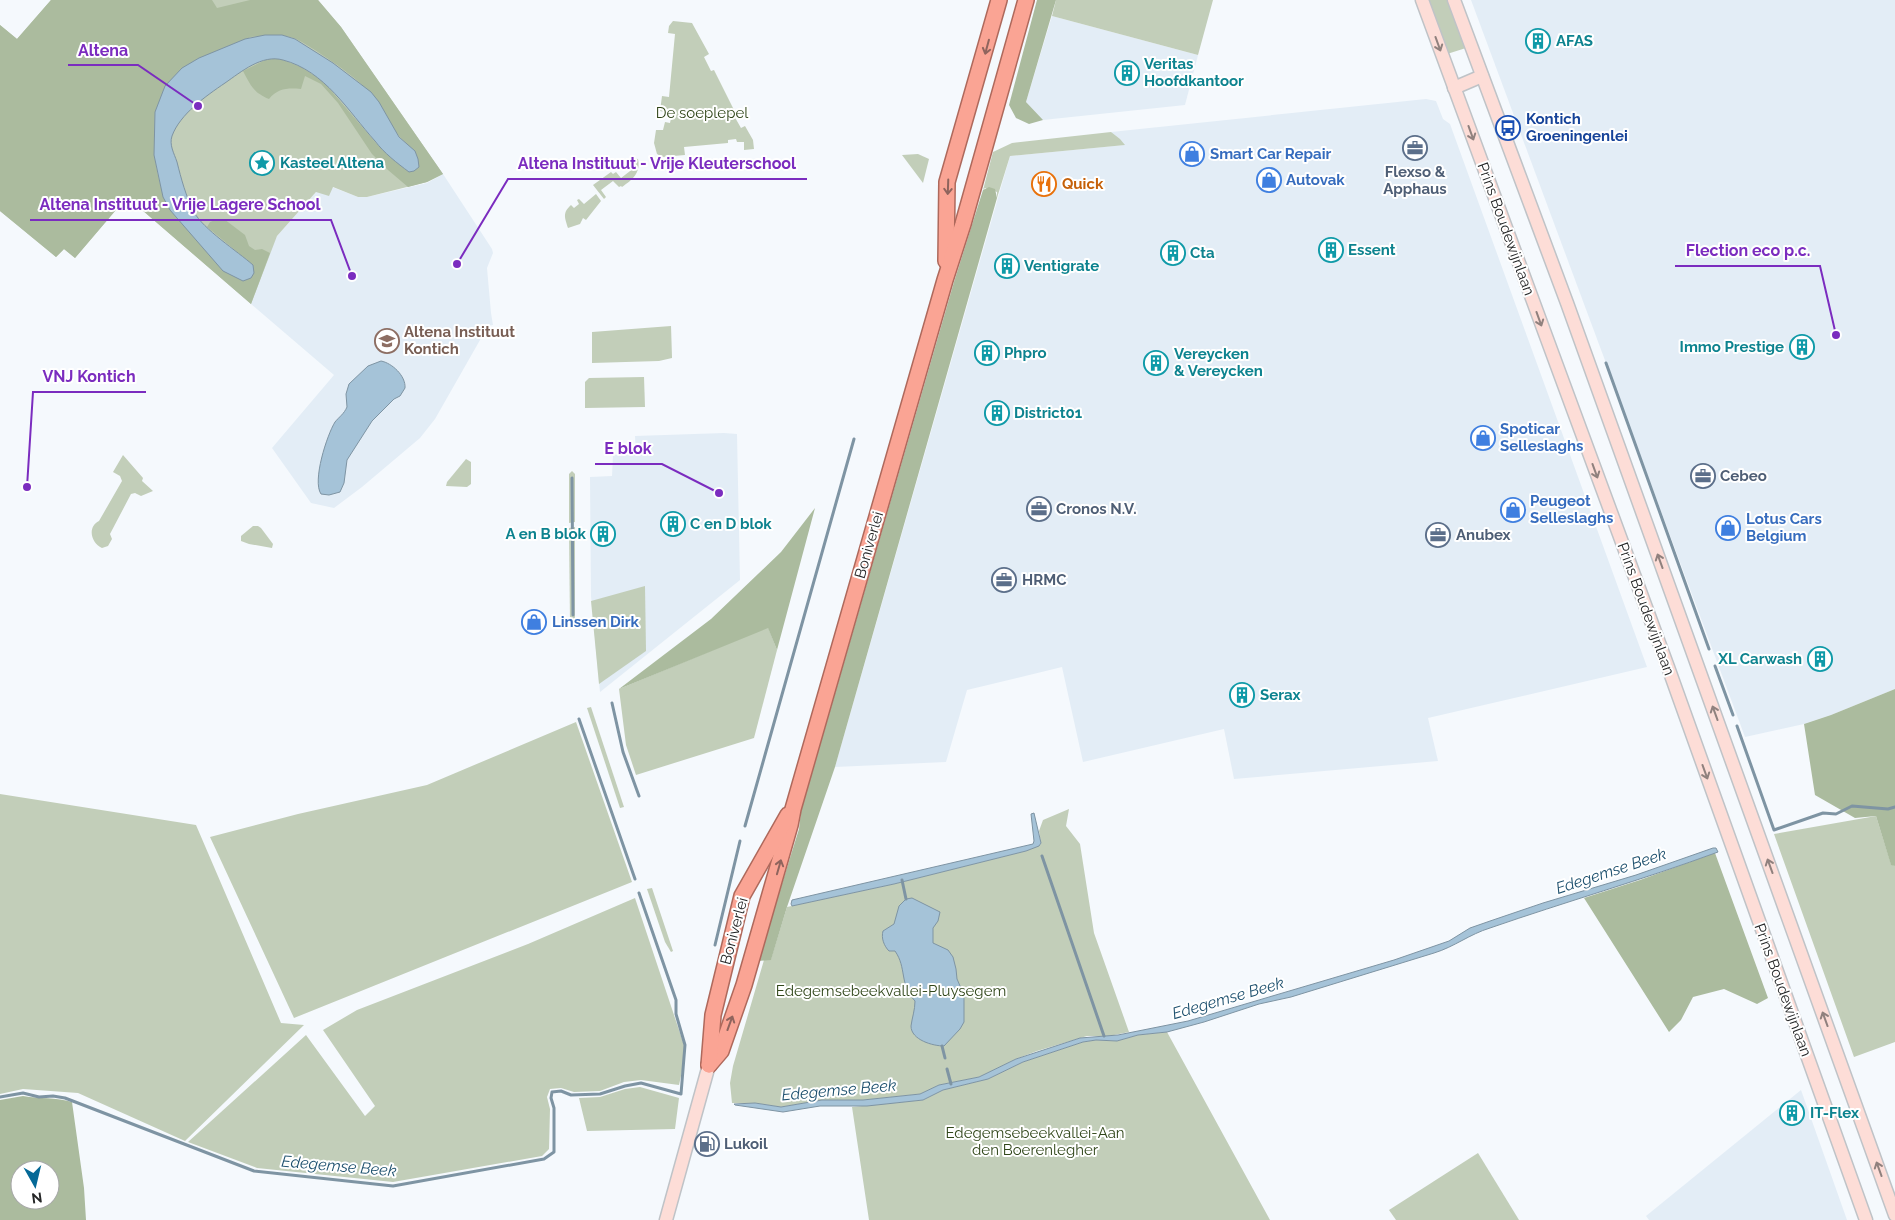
<svg xmlns="http://www.w3.org/2000/svg" width="1895" height="1220" viewBox="0 0 1895 1220" font-family="Raleway,sans-serif">
	<rect width="100%" height="100%" fill="#f5f9fd"/>
	<g fill="#e3edf6">
		<polygon points="1471,0 1895,0 1895,689 1831,715 1804,724 1745,737"/>
		<polygon points="1052,16 1198,55 1185,105 1043,120 1039,118 1026,102"/>
		<polygon points="1426,99 1436,101 1443,119 1450,124 1647,667 1428,718 1438,761 1234,779 1224,729 1083,762 1062,667 967,690 946,762 835,767 1010,156 1124,145 1111,132"/>
		<polygon points="443,174 492,249 493,253 487,268 491,313 493,325 488,326 435,419 420,438 362,487 334,508 311,503 272,448 334,375 251,304 272,246 277,236 316,192 332,187 358,197 367,197 427,183"/>
		<polygon points="724,433 737,434 740,580 600,692 591,596 590,477 612,476 613,455 636,454 635,436"/>
		<polygon points="1801,1090 1847,1220 1649,1220 1646,1216"/>
	</g>
	<g fill="#c2ceb9">
		<polygon points="51,0 318,0 341,27 443,174 427,182 367,197 358,197 333,187 329,196 316,192 277,236 251,304 127,197 75,258 64,249 56,257 0,211 0,25 17,39"/>
		<polygon points="1056,0 1213,0 1198,55 1052,16"/>
		<polygon points="1427,0 1448,0 1466,48 1447,54"/>
		<polygon points="673,21 692,23 709,54 704,57 711,71 714,70 735,112 733,114 741,128 745,126 753,140 754,149 744,150 744,142 737,142 736,139 728,140 728,143 684,147 685,155 662,157 657,154 654,143 656,130 663,130 665,122 670,123 672,114 660,111 662,96 669,97 675,34 668,33 669,26"/>
		<polygon points="1111,132 1120,139 1125,145 1010,156 997,198 997,192 985,188 983,190 993,152 1012,143"/>
		<polygon points="918,154 929,159 923,183 902,155"/>
		<path d="M633,158L638,159C641,173 632,180 622,187L621,186L619,187L613,181L601,190L606,197L604,199L593,185L611,172L613,174L616,172L621,178L634,168L629,161Z"/>
		<path d="M596,194L601,201L586,220L583,218L580,224L568,228C565,218 562,213 571,205L574,208L579,204L577,200L579,199L584,204Z"/>
		<polygon points="671,326 672,358 659,361 592,363 592,332"/>
		<polygon points="644,377 645,407 585,408 585,382 589,378"/>
		<path d="M123,455L143,478L142,481L153,491L141,496L135,493L131,494L110,534L112,539L108,546L102,548C91,543 87,527 99,521L122,481L120,476L113,472Z"/>
		<polygon points="466,459 471,462 471,484 467,487 446,486 447,482"/>
		<polygon points="572,471 575,474 575,522 569,523 569,474"/>
		<polygon points="253,526 258,526 261,528 273,544 272,548 249,544 241,541 241,536"/>
		<polygon points="575,527 575,624 570,624 569,528"/>
		<polygon points="645,586 646,651 599,684 591,601"/>
		<polygon points="768,627 777,650 754,738 636,775 626,745 619,689"/>
		<polygon points="591,707 624,807 620,808 587,708"/>
		<polygon points="576,722 632,882 294,1018 210,837 298,814 427,785"/>
		<polygon points="0,794 196,825 281,1023 304,1025 185,1141 78,1093 23,1089 0,1094"/>
		<polygon points="1069,809 1066,826 1080,844 1094,933 1129,1032 1109,1036 1087,1036 1037,1051 1016,1059 979,1077 939,1085 920,1094 863,1100 822,1100 781,1107 755,1103 732,1103 730,1083 733,1066 764,960 771,959 787,907 894,884 1026,851 1041,844 1039,831 1043,820"/>
		<polygon points="1876,816 1891,864 1895,866 1895,1042 1854,1057 1774,834"/>
		<polygon points="652,888 673,951 671,952 665,942 647,889"/>
		<polygon points="635,898 684,1045 684,1062 679,1085 641,1080 624,1082 600,1091 574,1092 561,1088 550,1089 547,1097 550,1109 549,1149 542,1156 393,1182 257,1168 188,1142 306,1035 365,1116 375,1106 323,1030 357,1010 528,944"/>
		<polygon points="1167,1032 1270,1220 869,1220 852,1107 923,1100 943,1090 988,1079 1023,1062 1083,1042 1096,1040 1117,1041 1138,1035"/>
		<polygon points="640,1087 679,1098 675,1129 587,1131 579,1098 600,1097 625,1089"/>
		<polygon points="1478,1153 1519,1220 1396,1220 1389,1210"/>
	</g>
	<g fill="#abbb9e" fill-rule="evenodd">
		<path d="M51,0H212L217,8L250,0H318L341,27L443,174L427,182L408,187L388,170L372,154L338,103L321,84L305,76L301,89C288,88 278,88 269,99C253,92 251,86 243,71L267,59L274,58L283,60L301,67L323,81L376,143L408,171V145C390,129 379,105 364,87C355,76 309,45 296,39C282,33 265,36 250,37L154,138C154,162 159,188 170,210L253,265L207,227L210,222L218,219H224L245,235L249,246L255,250L262,249L270,253L251,304L127,197L75,258L64,249L56,257L0,211V25L17,39Z"/>
		<polygon points="1037,0 1056,0 1026,102 1043,120 1029,124 1016,118 1009,105"/>
		<polygon points="989,187 995,189 997,198 835,767 787,907 771,960 758,961 799,829 801,811 954,282 983,190"/>
		<polygon points="815,508 777,650 768,628 619,689 711,619 781,552"/>
		<polygon points="1895,689 1895,866 1891,865 1876,816 1855,818 1815,795 1804,724 1831,715"/>
		<polygon points="1715,853 1768,998 1757,1004 1724,989 1693,997 1681,1020 1669,1032 1584,898 1640,880"/>
		<path d="M23,1096C40,1099 56,1097 72,1102L84,1188L86,1220H0V1100ZM20,1170H50V1200H20Z"/>
	</g>
	<g fill="#a5c3d8" stroke="#7e94a3">
		<path d="M265,35H282L295,39L333,63L371,92L379,102L399,137L415,151L418,159L419,167L414,171L409,172C397,163 384,153 375,141C348,111 325,71 283,60C262,54 241,72 225,83C206,96 180,114 172,136C169,145 174,153 177,162C181,178 186,197 194,212C203,229 237,251 253,265L254,273L251,278L243,281L223,271L170,210L163,197L154,155L155,112L165,86L182,68L199,58L245,39Z"/>
		<path d="M381,361C392,363 406,376 405,388L400,396L394,399L372,421L347,460L344,483L340,492L329,495L321,494C312,481 327,435 335,422C339,417 344,414 347,407L346,394L349,384L368,366Z"/>
		<polygon points="1034,813 1041,843 1039,846 1026,851 894,884 792,906 791,904 792,900 1033,844 1034,841 1031,814"/>
		<path d="M1713,848H1716L1718,852C1642,880 1565,902 1490,928C1470,934 1454,947 1434,953L1291,997L1259,1004L1204,1022L1167,1032L1138,1035L1117,1041L1096,1040L1083,1042L1023,1062L988,1079L943,1090L923,1100L867,1106H820L783,1112L735,1105L734,1104L755,1103L781,1107L822,1100H863L920,1094L939,1085L979,1077L1016,1059L1080,1038L1118,1035L1188,1021L1394,960L1449,941L1470,928L1493,920L1543,903L1636,875Z"/>
		<path d="M912,898L940,912L938,921L933,928V943L948,950L953,957L956,969L957,979L964,995V1022L960,1029L944,1046C933,1046 911,1040 911,1026C912,1018 915,1010 915,1001C899,984 907,968 895,951H889C884,946 881,938 883,931L894,924L899,906L906,899Z"/>
	</g>
	<g fill="none" stroke-linecap="round" stroke-linejoin="round">
		<g stroke="#7e94a3" stroke-width="3">
			<polyline points="1606,363 1709,649"/>
			<polyline points="572,478 573,615"/>
			<polyline points="1715,666 1733,715"/>
			<polyline points="612,703 623,752 639,796"/>
			<polyline points="579,719 635,879"/>
			<polyline points="1737,726 1774,830 1823,813 1836,814 1852,806 1888,809 1895,807"/>
			<polyline points="745,826 854,439"/>
			<polyline points="1042,856 1104,1036"/>
			<polyline points="902,880 906,899"/>
			<polyline points="715,945 740,841"/>
			<polyline points="942,1046 945,1058"/>
			<polyline points="947,1069 951,1084"/>
			<polyline points="0,1097 23,1093 39,1097 53,1096 65,1098 254,1171 393,1186 544,1159 554,1152 554,1108 551,1098 552,1092 561,1091 571,1095 600,1094 625,1086 641,1083 681,1094 685,1045 676,1014 676,1000 639,893"/>
		</g>
		<defs>
			<g id="secondary">
				<polyline points="1422,0 1668,667 1866,1220"/>
				<polyline points="1454,0 1567,303 1895,1215"/>
				<polyline points="1454,88 1482,76"/>
				<polyline points="666,1220 709,1065"/>
			</g>
			<g id="trunk">
				<polyline points="946,261 947,182 999,0"/>
				<polyline points="709,1065 721,1051 744,985 790,825 793,809 945,280 963,224 1026,0"/>
				<polyline points="709,1065 713,1015 742,896 788,815"/>
			</g>
		</defs>
		<use href="#secondary" stroke="#bfc3c7" stroke-width="15"/>
		<use href="#trunk" stroke="#ae695c" stroke-width="18"/>
		<use href="#secondary" stroke="#fdddd7" stroke-width="12"/>
		<use href="#trunk" stroke="#faa494" stroke-width="15"/>
	</g>
	<defs><path id="oneway-shaft" d="M-6 0H5M1.5-3L5.5 0L1.5 3" fill="none" stroke-width="1.6" stroke-linecap="round" stroke-linejoin="round" transform="scale(1.25)"/></defs>
	<g stroke="#90817e">
		<use href="#oneway-shaft" transform="translate(1438 44) rotate(70)"/>
		<use href="#oneway-shaft" transform="translate(1471 133) rotate(70)"/>
		<use href="#oneway-shaft" transform="translate(1539 319) rotate(70)"/>
		<use href="#oneway-shaft" transform="translate(1595 471) rotate(70)"/>
		<use href="#oneway-shaft" transform="translate(1660 561) rotate(-110)"/>
		<use href="#oneway-shaft" transform="translate(1715 713) rotate(-110)"/>
		<use href="#oneway-shaft" transform="translate(1705 772) rotate(70)"/>
		<use href="#oneway-shaft" transform="translate(1770 866) rotate(-110)"/>
		<use href="#oneway-shaft" transform="translate(1825 1019) rotate(-110)"/>
		<use href="#oneway-shaft" transform="translate(1879 1169) rotate(-110)"/>
	</g>
	<g stroke="#8f645d">
		<use href="#oneway-shaft" transform="translate(987 47) rotate(105)"/>
		<use href="#oneway-shaft" transform="translate(948 187) rotate(92)"/>
		<use href="#oneway-shaft" transform="translate(779 867) rotate(-74)"/>
		<use href="#oneway-shaft" transform="translate(730 1023) rotate(-70)"/>
	</g>
	<defs>
		<symbol id="building-ring" viewBox="-11 -11 22 22"><circle r="9.5" fill="#fff" stroke="#0f9aa8" stroke-width="1.5"/><path d="M-4-6H4V6H1V3H-1V6H-4ZM-2.5-4.3h1.7v1.8h-1.7ZM.8-4.3h1.7v1.8H.8ZM-2.5-1h1.7V.8h-1.7ZM.8-1h1.7V.8H.8Z" fill="#0f9aa8"/></symbol>
		<symbol id="bus-ring" viewBox="-11 -11 22 22"><circle r="9.5" fill="#fff" stroke="#1a4fb4" stroke-width="1.5"/><path d="M-5-6H5V4H4V6H2V4H-2V6H-4V4H-5ZM-3.5-4V0h7V-4ZM-3.5 1.2v1.5H-2V1.2ZM2 1.2v1.5H3.5V1.2Z" fill="#1a4fb4"/></symbol>
		<symbol id="office-ring" viewBox="-11 -11 22 22"><circle r="9.5" fill="#fff" stroke="#5c6f8a" stroke-width="1.5"/><path d="M-6-3h4V-5.5h4V-3h4V5H-6ZM-1-4.5V-3h2v-1.5ZM-6 0V1H6V0Z" fill="#5c6f8a"/></symbol>
		<symbol id="shop-ring" viewBox="-11 -11 22 22"><circle r="9.5" fill="#fff" stroke="#3f7fe0" stroke-width="1.5"/><path d="M-5-2.5h2.3a2.7 3.5 0 0 1 5.4 0H5L5.5 6h-11ZM-1.5-2.5h3a1.5 2.3 0 0 0-3 0Z" fill="#3f7fe0"/></symbol>
		<symbol id="sight-ring" viewBox="-11 -11 22 22"><circle r="9.5" fill="#fff" stroke="#0f9aa8" stroke-width="1.5"/><path d="M0-6L1.8-2.2L6-1.7L2.9 1.2L3.7 5.4L0 3.3L-3.7 5.4L-2.9 1.2L-6-1.7L-1.8-2.2Z" fill="#0f9aa8"/></symbol>
		<symbol id="restaurant-ring" viewBox="-11 -11 22 22"><circle r="9.5" fill="#fff" stroke="#e8710a" stroke-width="1.5"/><path d="M-5-6h1v4h1v-4h1v4h1v-4h1v5L-1.5 .5V6h-2V.5L-5-1ZM5-6V6H3V1.5H1.5Q1.5-4 5-6Z" fill="#e8710a"/></symbol>
		<symbol id="school-ring" viewBox="-11 -11 22 22"><circle r="9.5" fill="#fff" stroke="#8d6e63" stroke-width="1.5"/><path d="M0-5L7-2L0 1L-7-2ZM-4 1L0 2.5L4 1V4Q0 6-4 4Z" fill="#8d6e63"/></symbol>
		<symbol id="fuel-ring" viewBox="-11 -11 22 22"><circle r="9.5" fill="#fff" stroke="#5c6f8a" stroke-width="1.5"/><path d="M-5.5-6h7V0h2V4h1.3V-2.5L3-4.5l.8-.8L6-3V5H2.5V1h-1V6h-7ZM-4.2-4.7v3.2H.2V-4.7Z" fill="#5c6f8a"/></symbol>
	</defs>
	<g fill-rule="evenodd">
		<use href="#building-ring" x="1524" y="27" width="28" height="28"/>
		<use href="#building-ring" x="1113" y="59" width="28" height="28"/>
		<use href="#bus-ring" x="1494" y="114" width="28" height="28"/>
		<use href="#office-ring" x="1401" y="134" width="28" height="28"/>
		<use href="#shop-ring" x="1178" y="140" width="28" height="28"/>
		<use href="#sight-ring" x="248" y="149" width="28" height="28"/>
		<use href="#shop-ring" x="1255" y="166" width="28" height="28"/>
		<use href="#restaurant-ring" x="1030" y="170" width="28" height="28"/>
		<use href="#building-ring" x="1317" y="236" width="28" height="28"/>
		<use href="#building-ring" x="1159" y="239" width="28" height="28"/>
		<use href="#building-ring" x="993" y="252" width="28" height="28"/>
		<use href="#school-ring" x="373" y="327" width="28" height="28"/>
		<use href="#building-ring" x="1788" y="333" width="28" height="28"/>
		<use href="#building-ring" x="973" y="339" width="28" height="28"/>
		<use href="#building-ring" x="1142" y="349" width="28" height="28"/>
		<use href="#building-ring" x="983" y="399" width="28" height="28"/>
		<use href="#shop-ring" x="1469" y="424" width="28" height="28"/>
		<use href="#office-ring" x="1689" y="462" width="28" height="28"/>
		<use href="#office-ring" x="1025" y="495" width="28" height="28"/>
		<use href="#shop-ring" x="1499" y="496" width="28" height="28"/>
		<use href="#building-ring" x="659" y="510" width="28" height="28"/>
		<use href="#shop-ring" x="1714" y="514" width="28" height="28"/>
		<use href="#building-ring" x="589" y="520" width="28" height="28"/>
		<use href="#office-ring" x="1424" y="521" width="28" height="28"/>
		<use href="#office-ring" x="990" y="566" width="28" height="28"/>
		<use href="#shop-ring" x="520" y="608" width="28" height="28"/>
		<use href="#building-ring" x="1806" y="645" width="28" height="28"/>
		<use href="#building-ring" x="1228" y="681" width="28" height="28"/>
		<use href="#building-ring" x="1778" y="1099" width="28" height="28"/>
		<use href="#fuel-ring" x="693" y="1130" width="28" height="28"/>
	</g>
	<g text-anchor="middle" dominant-baseline="central" stroke-width="4" stroke-linejoin="round" paint-order="stroke">
		<g font-size="15" font-weight="bold" fill="#0d838f" stroke="#fff" text-anchor="start">
			<text x="1556" y="41">AFAS</text>
			<text x="1144" y="64">Veritas<tspan x="1144" dy="17">Hoofdkantoor</tspan></text>
			<text x="280" y="163">Kasteel Altena</text>
			<text x="1348" y="250">Essent</text>
			<text x="1190" y="253">Cta</text>
			<text x="1024" y="266">Ventigrate</text>
			<text x="1784" y="347" text-anchor="end">Immo Prestige</text>
			<text x="1004" y="353">Phpro</text>
			<text x="1174" y="354">Vereycken<tspan x="1174" dy="17">&amp; Vereycken</tspan></text>
			<text x="1014" y="413">District01</text>
			<text x="690" y="524">C en D blok</text>
			<text x="586" y="534" text-anchor="end">A en B blok</text>
			<text x="1802" y="659" text-anchor="end">XL Carwash</text>
			<text x="1260" y="695">Serax</text>
			<text x="1810" y="1113">IT-Flex</text>
		</g>
		<g font-size="15" fill="#304619" stroke="#fff">
			<text x="702" y="113">De soeplepel</text>
			<text x="891" y="991">Edegemsebeekvallei-Pluysegem</text>
			<text x="1035" y="1133">Edegemsebeekvallei-Aan<tspan x="1035" dy="17">den Boerenlegher</tspan></text>
		</g>
		<g font-size="15" font-weight="bold" fill="#164399" stroke="#fff" text-anchor="start">
			<text x="1526" y="119">Kontich<tspan x="1526" dy="17">Groeningenlei</tspan></text>
		</g>
		<g font-size="15" font-weight="bold" fill="#366cbe" stroke="#fff" text-anchor="start">
			<text x="1210" y="154">Smart Car Repair</text>
			<text x="1286" y="180">Autovak</text>
			<text x="1500" y="429">Spoticar<tspan x="1500" dy="17">Selleslaghs</tspan></text>
			<text x="1530" y="501">Peugeot<tspan x="1530" dy="17">Selleslaghs</tspan></text>
			<text x="1746" y="519">Lotus Cars<tspan x="1746" dy="17">Belgium</tspan></text>
			<text x="552" y="622">Linssen Dirk</text>
		</g>
		<g font-size="15" font-weight="bold" fill="#4e5e75" stroke="#fff" text-anchor="start">
			<text x="1415" y="172" text-anchor="middle">Flexso &amp;<tspan x="1415" dy="17">Apphaus</tspan></text>
			<text x="1720" y="476">Cebeo</text>
			<text x="1056" y="509">Cronos N.V.</text>
			<text x="1456" y="535">Anubex</text>
			<text x="1022" y="580">HRMC</text>
			<text x="724" y="1144">Lukoil</text>
		</g>
		<g font-size="15" font-weight="bold" fill="#c56008" stroke="#fff" text-anchor="start">
			<text x="1062" y="184">Quick</text>
		</g>
		<g font-size="15" fill="#242526" stroke="#fff">
			<text transform="translate(1506 229) rotate(70)">Prins Boudewijnlaan</text>
			<text transform="translate(869 545) rotate(-74)">Boniverlei</text>
			<text transform="translate(1646 609) rotate(70)">Prins Boudewijnlaan</text>
			<text transform="translate(734 931) rotate(-75)">Boniverlei</text>
			<text transform="translate(1783 990) rotate(70)">Prins Boudewijnlaan</text>
		</g>
		<g font-size="15" font-weight="bold" fill="#785e54" stroke="#fff" text-anchor="start">
			<text x="404" y="332">Altena Instituut<tspan x="404" dy="17">Kontich</tspan></text>
		</g>
		<g font-size="16" font-style="italic" fill="#1d506e" stroke="#fff">
			<text transform="translate(1611 871) rotate(-18)">Edegemse Beek</text>
			<text transform="translate(1228 998) rotate(-16)">Edegemse Beek</text>
			<text transform="translate(839 1090) rotate(-5)">Edegemse Beek</text>
			<text transform="translate(339 1166) rotate(5)">Edegemse Beek</text>
		</g>
	</g>
	<path fill="none" stroke="#7b2cbf" stroke-width="2" d="M198 106L138 65H68M457 264L508 179H807M352 276L331 220H30M1836 335L1820 266H1675M27 487L33 392H146M719 493L662 464H595"/>
	<g fill="#7b2cbf" stroke="#fff" stroke-width="2">
		<circle cx="198" cy="106" r="5"/>
		<circle cx="457" cy="264" r="5"/>
		<circle cx="352" cy="276" r="5"/>
		<circle cx="1836" cy="335" r="5"/>
		<circle cx="27" cy="487" r="5"/>
		<circle cx="719" cy="493" r="5"/>
	</g>
	<g font-size="16" text-anchor="middle" font-weight="bold" fill="#7b2cbf" stroke="#fff" stroke-width="4" stroke-linejoin="round" paint-order="stroke">
		<text x="103" y="56">Altena</text>
		<text x="657" y="169">Altena Instituut - Vrije Kleuterschool</text>
		<text x="180" y="210">Altena Instituut - Vrije Lagere School</text>
		<text x="1748" y="256">Flection eco p.c.</text>
		<text x="89" y="382">VNJ Kontich</text>
		<text x="628" y="454">E blok</text>
	</g>
	<g transform="translate(35 1185) rotate(172)"><circle r="24" fill="#ffffff" stroke="#a7a8a8"/>
	<path d="M0-4L9 19L0 12L-9 19Z" fill="#056997"/>
	<text y="-8" font-size="14" font-weight="bold" text-anchor="middle" fill="#242526">N</text>
	</g>
</svg>
